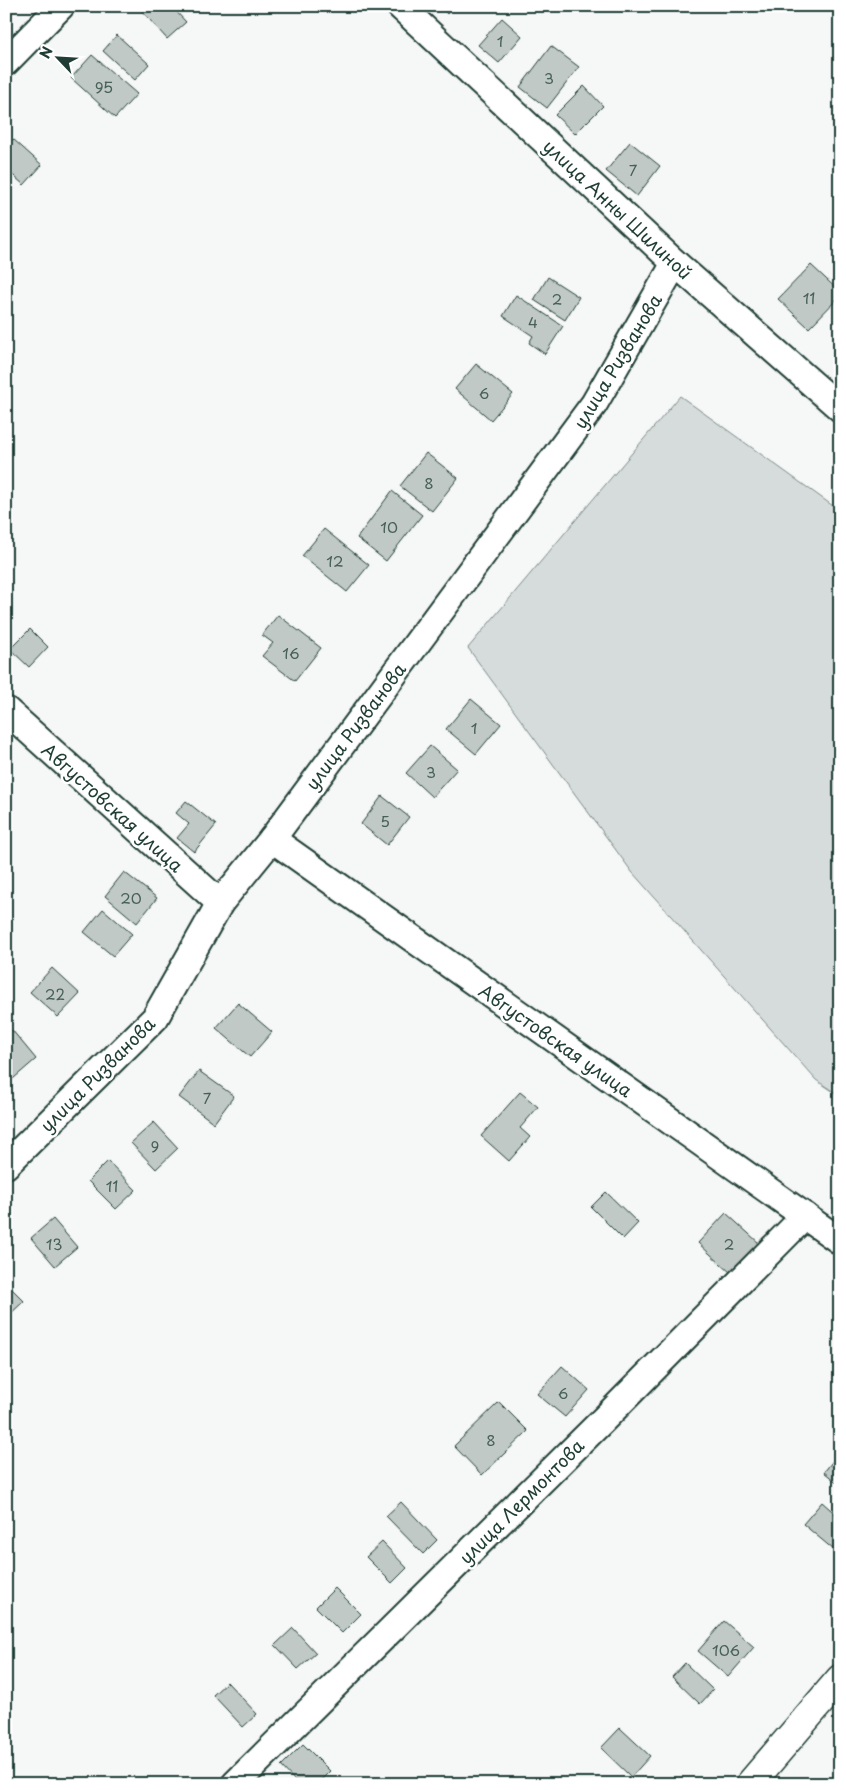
<svg xmlns="http://www.w3.org/2000/svg" width="846" height="1790" viewBox="0 0 846 1790" font-family="'Playpen Sans',sans-serif">
	<rect width="100%" height="100%" fill="#f6f7f7"/>
	<filter id="ink" filterUnits="userSpaceOnUse"><feTurbulence type="fractalNoise" baseFrequency=".02" numOctaves="2"/><feDisplacementMap in="SourceGraphic" scale="10" xChannelSelector="R" yChannelSelector="G"/><feConvolveMatrix kernelMatrix="1 2 1 2 8 2 1 2 1" color-interpolation-filters="sRGB"/></filter>
	<g filter="url(#ink)">
		<polygon fill="#d6dcdb" stroke="#7a8c88" points="680,396 840,511 840,1096 816,1080 632,872 468,648"/>
		<g fill="#c0c9c6" stroke="#1f3d34">
			<polygon points="145,6 171,6 186,22 167,39 141,10"/>
			<polygon points="440,6 454,6 447,14"/>
			<polygon points="502,18 522,36 499,63 478,45"/>
			<polygon points="117,35 149,64 135,80 103,51"/>
			<polygon points="551,46 579,67 547,108 520,87"/>
			<polygon points="92,55 137,94 115,118 71,78"/>
			<polygon points="584,86 603,106 575,134 555,115"/>
			<polygon points="13,139 42,165 24,185 6,169 6,146"/>
			<polygon points="630,142 660,166 637,196 606,171"/>
			<polygon points="811,265 840,292 840,296 809,328 778,299"/>
			<polygon points="548,277 579,297 565,320 534,300"/>
			<polygon points="516,295 563,326 545,354 529,343 533,336 503,316"/>
			<polygon points="476,364 513,394 491,420 455,389"/>
			<polygon points="426,453 458,478 432,511 400,486"/>
			<polygon points="392,491 422,515 386,561 357,538"/>
			<polygon points="324,529 369,565 347,592 302,556"/>
			<polygon points="278,615 321,648 295,681 262,656 273,643 262,635"/>
			<polygon points="30,629 48,647 29,667 10,649"/>
			<polygon points="471,699 501,724 476,754 446,729"/>
			<polygon points="430,746 457,769 432,797 406,773"/>
			<polygon points="382,796 409,817 387,845 361,824"/>
			<polygon points="186,801 216,825 194,852 177,838 189,824 176,813"/>
			<polygon points="124,872 157,898 137,923 105,896"/>
			<polygon points="103,909 132,934 113,956 84,932"/>
			<polygon points="52,968 80,994 58,1017 30,992"/>
			<polygon points="238,1003 272,1032 250,1057 216,1028"/>
			<polygon points="12,1030 36,1059 6,1085 6,1036"/>
			<polygon points="199,1071 234,1096 214,1123 179,1097"/>
			<polygon points="520,1092 538,1107 520,1128 530,1137 509,1161 481,1136"/>
			<polygon points="154,1122 178,1148 156,1169 131,1143"/>
			<polygon points="108,1161 136,1190 116,1209 88,1181"/>
			<polygon points="606,1192 638,1223 623,1239 591,1207"/>
			<polygon points="726,1213 759,1243 731,1273 698,1243"/>
			<polygon points="53,1219 77,1247 55,1266 31,1238"/>
			<polygon points="6,1283 24,1301 6,1318"/>
			<polygon points="562,1366 589,1390 565,1417 537,1394"/>
			<polygon points="499,1402 528,1431 482,1475 454,1446"/>
			<polygon points="840,1452 840,1485 824,1472"/>
			<polygon points="401,1502 437,1540 423,1554 386,1516"/>
			<polygon points="822,1502 840,1518 840,1555 803,1524"/>
			<polygon points="382,1542 407,1568 392,1583 366,1557"/>
			<polygon points="335,1588 361,1614 342,1633 316,1607"/>
			<polygon points="724,1621 754,1647 728,1677 698,1651"/>
			<polygon points="293,1628 316,1653 298,1669 275,1645"/>
			<polygon points="685,1663 713,1690 700,1704 672,1677"/>
			<polygon points="227,1682 257,1714 243,1727 213,1695"/>
			<polygon points="620,1728 650,1756 631,1777 601,1748"/>
			<polygon points="303,1744 330,1771 317,1784 298,1784 281,1766"/>
		</g>
		<g fill="none" stroke-linecap="round" stroke-linejoin="round">
			<defs>
				<g id="street">
					<polyline points="400,6 675,263 840,408"/>
					<polyline points="6,62 61,6"/>
					<polyline points="6,710 220,903"/>
					<polyline points="272,839 840,1241"/>
					<polyline points="6,1165 155,1018 220,903 272,839 594,404 675,263"/>
					<polyline points="235,1784 603,1420 805,1216"/>
				</g>
				<polyline id="secondary" points="750,1784 840,1679"/>
			</defs>
			<use href="#street" stroke="#1f3d34" stroke-width="30"/>
			<use href="#secondary" stroke="#1f3d34" stroke-width="31"/>
			<use href="#street" stroke="#fff" stroke-width="26"/>
			<use href="#secondary" stroke="#fff" stroke-width="28"/>
		</g>
	</g>
	<g text-anchor="middle" dominant-baseline="central" stroke-width="5" stroke-linejoin="round" paint-order="stroke">
		<g font-size="15" fill="#476058">
			<text x="500" y="40">1</text>
			<text x="549" y="77">3</text>
			<text x="104" y="86">95</text>
			<text x="633" y="169">7</text>
			<text x="809" y="297">11</text>
			<text x="557" y="298">2</text>
			<text x="533" y="321">4</text>
			<text x="484" y="392">6</text>
			<text x="429" y="482">8</text>
			<text x="389" y="526">10</text>
			<text x="335" y="560">12</text>
			<text x="291" y="652">16</text>
			<text x="474" y="727">1</text>
			<text x="431" y="771">3</text>
			<text x="385" y="820">5</text>
			<text x="131" y="897">20</text>
			<text x="55" y="993">22</text>
			<text x="207" y="1097">7</text>
			<text x="155" y="1145">9</text>
			<text x="112" y="1185">11</text>
			<text x="54" y="1243">13</text>
			<text x="729" y="1243">2</text>
			<text x="563" y="1392">6</text>
			<text x="491" y="1439">8</text>
			<text x="726" y="1649">106</text>
		</g>
		<g font-size="18" fill="#1f3d34" stroke="#fff">
			<text transform="translate(618 209) rotate(43)">улица Анны Шилиной</text>
			<text transform="translate(617 361) rotate(-59)">улица Ризванова</text>
			<text transform="translate(355 726) rotate(-53)">улица Ризванова</text>
			<text transform="translate(113 807) rotate(42)">Августовская улица</text>
			<text transform="translate(556 1040) rotate(35)">Августовская улица</text>
			<text transform="translate(97 1074) rotate(-45)">улица Ризванова</text>
			<text transform="translate(521 1501) rotate(-45)">улица Лермонтова</text>
		</g>
	</g>
	<rect width="846" height="1790" fill="none" stroke="#fff" stroke-width="25"/>
	<rect x="12" y="12" width="821" height="1765" fill="none" stroke="#1f3d34" stroke-width="2" filter="url(#ink)"/>
	<g transform="translate(58 58) rotate(295)" stroke="#ffffff" stroke-width="4" paint-order="stroke">
	<path d="M0-4L9 19L0 12L-9 19Z" fill="#1f3d34"/>
	<text y="-8" font-size="14" font-weight="bold" text-anchor="middle" fill="#1f3d34">N</text>
	</g>
</svg>
